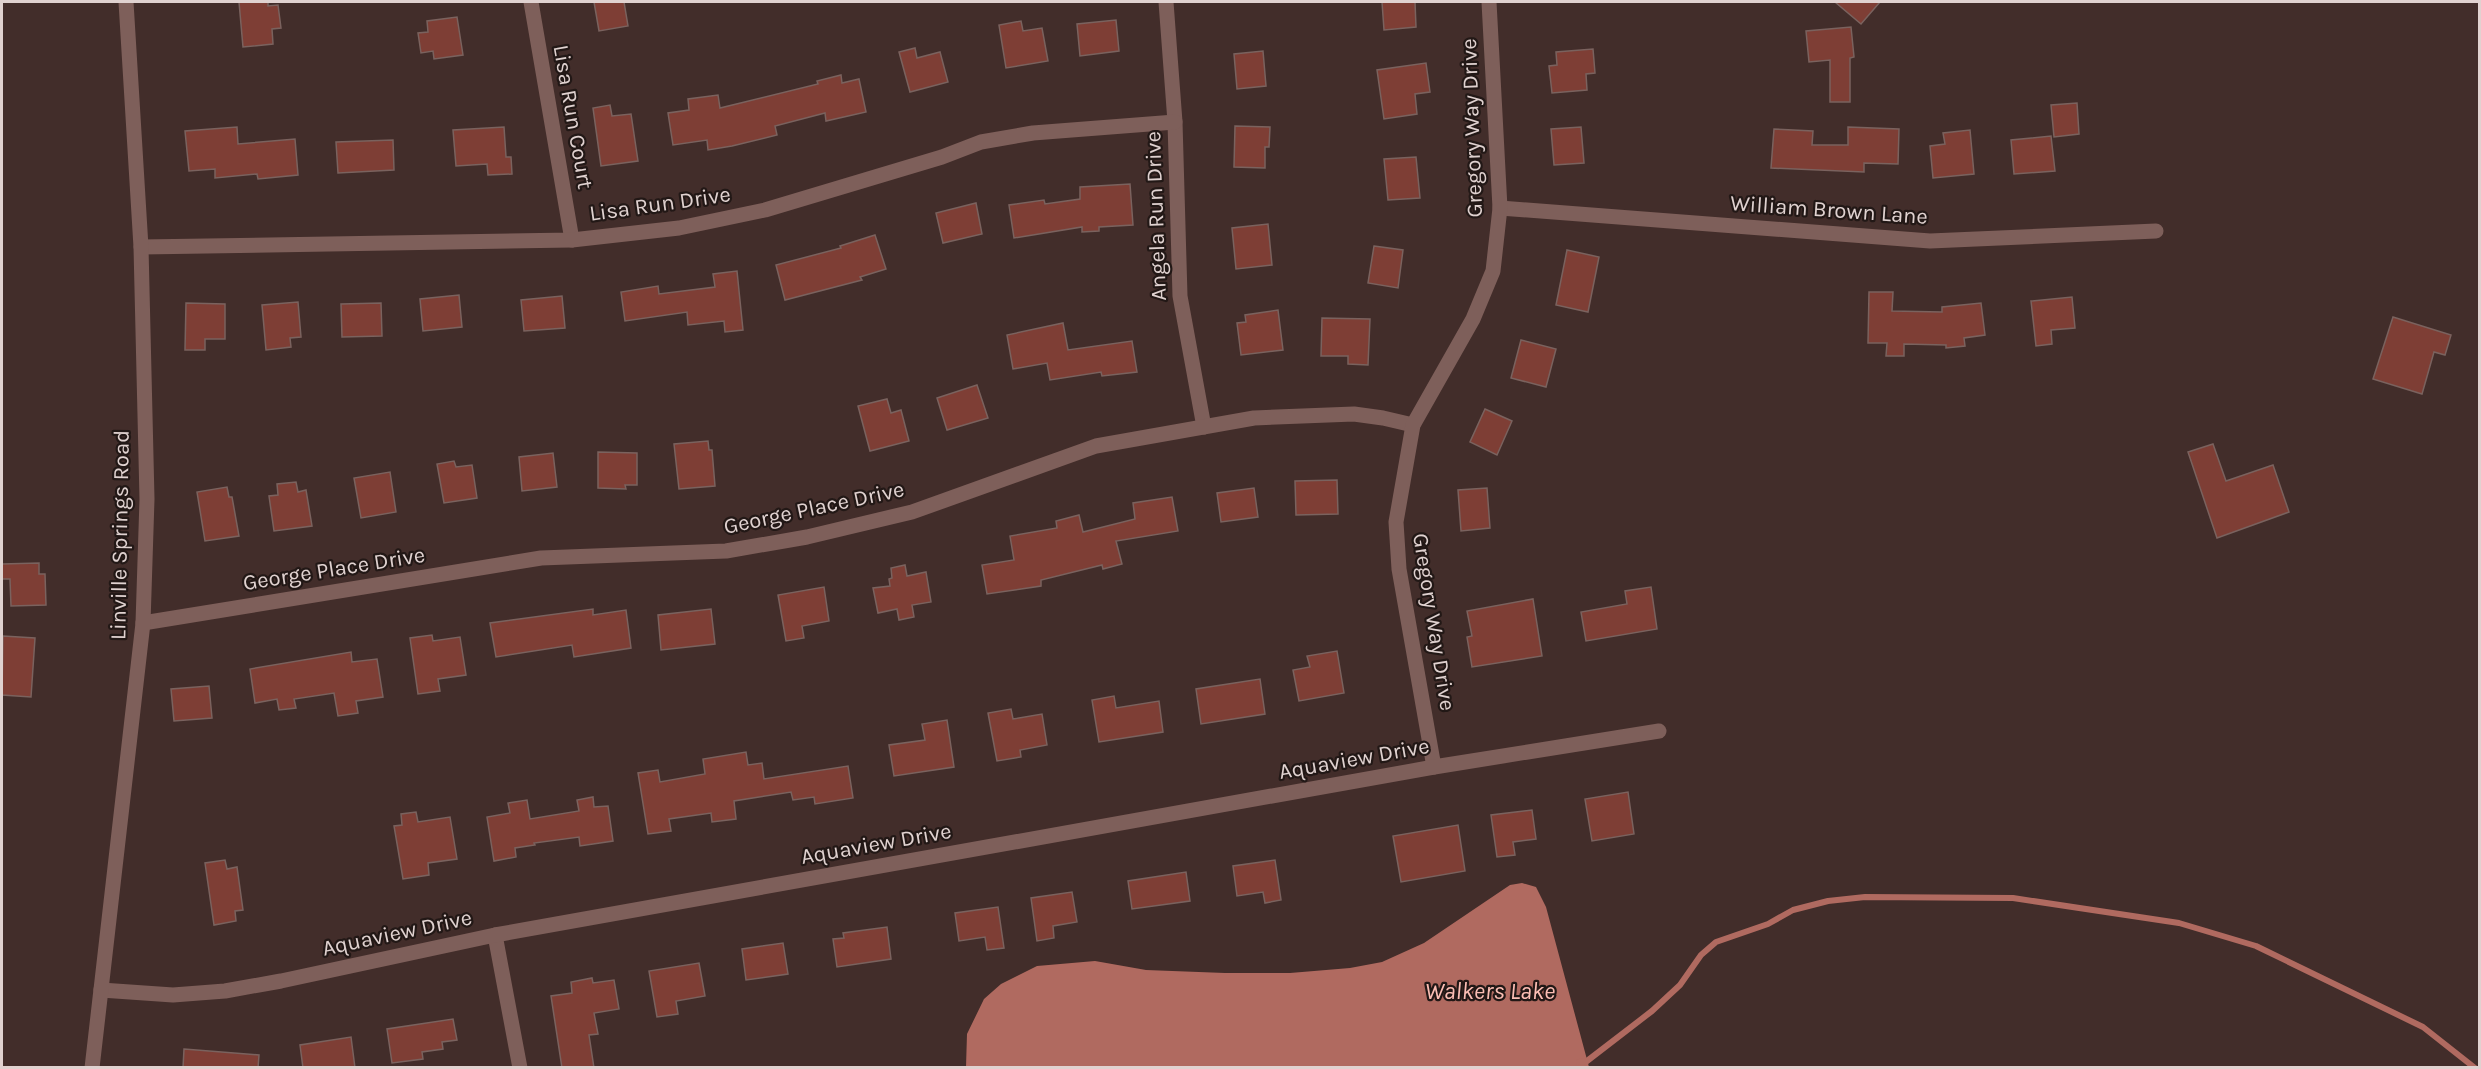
<svg xmlns="http://www.w3.org/2000/svg" width="2481" height="1069" viewBox="0 0 2481 1069" font-family="Karla,sans-serif">
	<rect width="100%" height="100%" fill="#422d2a"/>
	<polygon fill="#b06a60" points="1522,883 1536,887 1546,907 1589,1067 966,1067 967,1034 984,999 1001,984 1037,966 1095,961 1146,970 1225,973 1290,973 1350,968 1382,962 1424,943 1510,885"/>
	<g fill="none" stroke-linecap="round" stroke-linejoin="round">
		<polyline stroke="#b06a60" stroke-width="6" points="1579,1062 1587,1061 1652,1011 1680,985 1701,955 1716,942 1768,924 1793,910 1828,901 1865,897 2013,898 2179,923 2256,946 2423,1027 2475,1068"/>
	</g>
	<g fill="#7e3e35" stroke="#7a625e" stroke-width="1.5">
		<polygon points="239,2 268,2 268,6 278,5 281,28 272,29 273,44 243,47"/>
		<polygon points="594,2 624,2 628,26 599,31"/>
		<polygon points="1382,2 1415,2 1416,27 1384,30"/>
		<polygon points="1835,2 1880,2 1861,24"/>
		<polygon points="457,17 463,55 434,59 433,51 421,53 418,33 428,32 427,21"/>
		<polygon points="1116,20 1119,51 1080,56 1077,24"/>
		<polygon points="1021,21 1023,31 1042,28 1048,61 1006,68 999,25"/>
		<polygon points="1851,27 1854,57 1850,58 1850,102 1830,102 1830,60 1809,62 1806,31"/>
		<polygon points="915,48 917,58 940,52 948,82 910,92 899,52"/>
		<polygon points="1593,49 1595,73 1586,74 1587,90 1552,93 1549,66 1557,65 1556,52"/>
		<polygon points="1263,51 1266,86 1237,89 1234,54"/>
		<polygon points="1426,63 1430,92 1415,94 1417,114 1384,119 1377,70"/>
		<polygon points="841,75 842,83 859,79 866,112 826,121 825,113 775,126 777,135 732,146 708,150 707,140 673,145 668,113 689,110 688,99 718,95 720,108 818,84 817,81"/>
		<polygon points="2077,103 2079,134 2054,137 2051,105"/>
		<polygon points="610,105 612,116 631,114 638,161 601,166 593,108"/>
		<polygon points="1235,126 1270,127 1269,147 1265,147 1265,168 1234,167"/>
		<polygon points="237,127 238,144 295,139 298,175 258,179 257,174 215,178 215,169 189,171 185,131"/>
		<polygon points="504,127 506,157 511,157 512,174 488,175 487,164 456,166 453,130"/>
		<polygon points="1581,127 1584,163 1554,165 1551,129"/>
		<polygon points="1848,127 1899,129 1898,164 1864,163 1864,172 1771,168 1774,129 1813,131 1812,145 1848,145"/>
		<polygon points="1970,130 1974,174 1933,178 1930,146 1945,144 1943,133"/>
		<polygon points="2051,136 2055,171 2014,174 2011,140"/>
		<polygon points="393,140 394,170 338,173 336,142"/>
		<polygon points="1416,157 1420,198 1388,200 1384,159"/>
		<polygon points="1130,184 1133,225 1099,227 1099,231 1082,232 1082,227 1014,238 1009,205 1044,200 1045,204 1080,199 1080,187"/>
		<polygon points="976,203 982,234 943,243 936,213"/>
		<polygon points="1268,224 1272,265 1236,269 1232,228"/>
		<polygon points="875,235 886,269 860,277 862,280 785,300 776,265 841,248 840,246"/>
		<polygon points="1374,246 1403,250 1398,288 1368,283"/>
		<polygon points="1567,250 1599,257 1588,312 1556,305"/>
		<polygon points="737,271 743,330 725,332 724,321 688,325 687,312 625,321 621,292 658,286 659,294 715,287 713,274"/>
		<polygon points="1869,292 1893,292 1892,311 1942,312 1942,307 1981,303 1985,335 1964,338 1965,346 1946,348 1946,345 1904,344 1904,356 1886,356 1887,343 1868,343"/>
		<polygon points="459,295 462,327 423,331 420,299"/>
		<polygon points="562,296 565,328 524,331 521,300"/>
		<polygon points="2072,297 2075,328 2051,330 2052,344 2036,346 2031,301"/>
		<polygon points="298,302 301,337 290,338 291,347 266,350 262,305"/>
		<polygon points="186,303 225,304 225,339 205,339 205,350 185,350"/>
		<polygon points="381,303 382,336 342,337 341,304"/>
		<polygon points="1278,310 1283,350 1241,355 1237,323 1246,322 1245,315"/>
		<polygon points="2393,317 2451,335 2445,355 2434,352 2422,394 2373,379"/>
		<polygon points="1322,318 1370,319 1368,365 1348,364 1348,356 1321,356"/>
		<polygon points="1063,323 1068,350 1132,341 1137,372 1102,376 1101,372 1050,380 1047,363 1013,369 1007,335"/>
		<polygon points="1521,340 1556,349 1546,387 1511,378"/>
		<polygon points="977,385 988,418 947,430 937,398"/>
		<polygon points="887,399 891,413 901,410 909,441 870,451 858,406"/>
		<polygon points="1485,409 1512,421 1497,455 1470,442"/>
		<polygon points="708,441 709,450 712,450 715,486 679,489 674,444"/>
		<polygon points="2213,444 2226,481 2273,465 2289,512 2217,538 2188,452"/>
		<polygon points="598,452 637,453 637,485 625,485 626,489 598,488"/>
		<polygon points="553,453 557,487 522,491 519,457"/>
		<polygon points="454,461 456,467 472,465 477,498 444,503 437,464"/>
		<polygon points="390,472 396,512 361,518 354,478"/>
		<polygon points="1337,480 1338,514 1296,515 1295,481"/>
		<polygon points="296,482 298,492 306,490 312,526 274,531 269,496 278,495 277,484"/>
		<polygon points="227,487 229,497 232,497 239,536 205,541 197,492"/>
		<polygon points="1254,488 1258,517 1221,522 1217,493"/>
		<polygon points="1487,488 1490,528 1461,531 1458,490"/>
		<polygon points="1172,497 1178,531 1116,541 1122,564 1103,569 1102,565 1041,580 1041,586 987,594 982,565 1014,560 1010,536 1057,528 1056,521 1079,515 1083,532 1135,519 1133,503"/>
		<polygon points="39,563 39,574 45,574 46,605 11,606 10,579 2,579 2,564"/>
		<polygon points="905,565 907,576 926,572 931,602 912,605 914,617 899,620 897,609 878,613 873,588 890,586 889,579 892,578 891,568"/>
		<polygon points="824,587 829,621 802,626 804,638 786,641 778,595"/>
		<polygon points="1651,587 1657,629 1586,641 1581,612 1627,604 1625,591"/>
		<polygon points="1533,599 1542,656 1472,667 1467,637 1472,636 1467,611"/>
		<polygon points="593,609 593,615 626,610 631,648 574,657 572,645 496,657 490,623"/>
		<polygon points="711,609 715,644 661,650 658,615"/>
		<polygon points="432,635 433,641 460,637 466,675 438,679 440,691 418,694 410,638"/>
		<polygon points="3,636 35,638 31,697 2,695"/>
		<polygon points="1337,651 1344,693 1299,701 1293,670 1310,667 1307,656"/>
		<polygon points="351,652 352,662 377,659 383,697 356,701 358,713 338,716 334,693 294,699 296,708 279,710 277,699 255,703 250,669"/>
		<polygon points="1260,679 1265,714 1201,724 1196,689"/>
		<polygon points="209,686 212,718 174,721 171,689"/>
		<polygon points="1114,696 1116,708 1159,701 1163,732 1099,742 1092,700"/>
		<polygon points="1011,709 1013,719 1042,714 1047,745 1020,750 1021,757 997,761 988,713"/>
		<polygon points="947,720 954,767 894,776 889,745 925,740 922,724"/>
		<polygon points="746,752 748,765 762,763 764,779 848,766 853,798 815,804 814,797 793,800 791,792 734,801 736,819 712,822 711,813 669,819 671,831 648,834 638,773 658,770 660,782 705,774 703,759"/>
		<polygon points="1628,792 1634,834 1592,841 1585,799"/>
		<polygon points="593,797 594,807 608,806 613,841 580,846 579,837 534,843 535,845 515,848 516,857 494,861 487,817 510,813 508,803 527,800 530,819 579,811 577,800"/>
		<polygon points="1532,810 1536,839 1513,842 1515,855 1497,857 1491,815"/>
		<polygon points="416,812 418,822 450,817 457,859 428,863 429,875 403,879 394,826 402,825 401,814"/>
		<polygon points="1458,825 1465,871 1401,882 1393,836"/>
		<polygon points="225,860 227,869 237,867 243,910 235,911 236,921 214,925 205,863"/>
		<polygon points="1275,860 1281,900 1265,903 1263,892 1237,896 1233,866"/>
		<polygon points="1186,872 1190,901 1132,909 1128,881"/>
		<polygon points="1072,892 1077,922 1053,926 1054,938 1037,941 1031,898"/>
		<polygon points="998,907 1004,948 987,950 985,937 959,941 955,913"/>
		<polygon points="887,927 891,959 837,967 833,939 844,938 843,933"/>
		<polygon points="783,943 788,974 746,980 742,949"/>
		<polygon points="699,963 705,996 676,1001 678,1014 657,1017 649,971"/>
		<polygon points="592,978 593,983 614,980 619,1009 594,1013 598,1034 589,1035 594,1068 562,1068 551,996 572,993 571,982"/>
		<polygon points="453,1019 457,1040 442,1042 443,1049 422,1052 423,1059 392,1063 387,1029"/>
		<polygon points="351,1037 355,1068 303,1068 300,1045"/>
		<polygon points="184,1049 259,1055 258,1068 183,1068"/>
	</g>
	<g fill="none" stroke-linecap="round" stroke-linejoin="round">
		<g stroke="#7e5f5a" stroke-width="15">
			<polyline points="531,2 572,240"/>
			<polyline points="1166,2 1175,122 1180,296 1204,427"/>
			<polyline points="1500,208 1930,241 2156,231"/>
			<polyline points="141,247 572,240 679,228 765,210 942,157 981,142 1033,133 1175,122"/>
			<polyline points="143,623 541,558 726,551 807,537 912,512 1096,446 1254,418 1354,414 1383,418 1413,425"/>
			<polyline points="1434,767 1399,569 1396,522 1413,425 1473,319 1493,271 1500,208 1489,2"/>
			<polyline points="495,935 520,1068"/>
			<polyline points="101,990 173,995 225,991 281,981 495,935 1434,767 1659,731"/>
			<polyline points="92,1068 143,623 147,499 141,247 126,2"/>
		</g>
	</g>
	<g text-anchor="middle" dominant-baseline="central" stroke-width="4.5" stroke-linejoin="round" paint-order="stroke">
		<g font-size="22" fill="#e0d2d0" stroke="#221816">
			<text transform="translate(573 117) rotate(80)">Lisa Run Court</text>
			<text transform="translate(1472 128) rotate(-92)">Gregory Way Drive</text>
			<text transform="translate(660 204) rotate(-8)">Lisa Run Drive</text>
			<text transform="translate(1829 210) rotate(4)">William Brown Lane</text>
			<text transform="translate(1156 216) rotate(-92)">Angela Run Drive</text>
			<text transform="translate(814 508) rotate(-12)">George Place Drive</text>
			<text transform="translate(120 535) rotate(-89)">Linville Springs Road</text>
			<text transform="translate(334 569) rotate(-9)">George Place Drive</text>
			<text transform="translate(1434 622) rotate(81)">Gregory Way Drive</text>
			<text transform="translate(1354 759) rotate(-10)">Aquaview Drive</text>
			<text transform="translate(876 844) rotate(-10)">Aquaview Drive</text>
			<text transform="translate(397 933) rotate(-12)">Aquaview Drive</text>
		</g>
		<g font-size="24" font-style="italic" fill="#fcbeb4" stroke="#221816">
			<text x="1490" y="991">Walkers Lake</text>
		</g>
	</g>
	<rect width="2481" height="1069" fill="none" stroke="#e0d2d0" stroke-width="6"/>
</svg>
